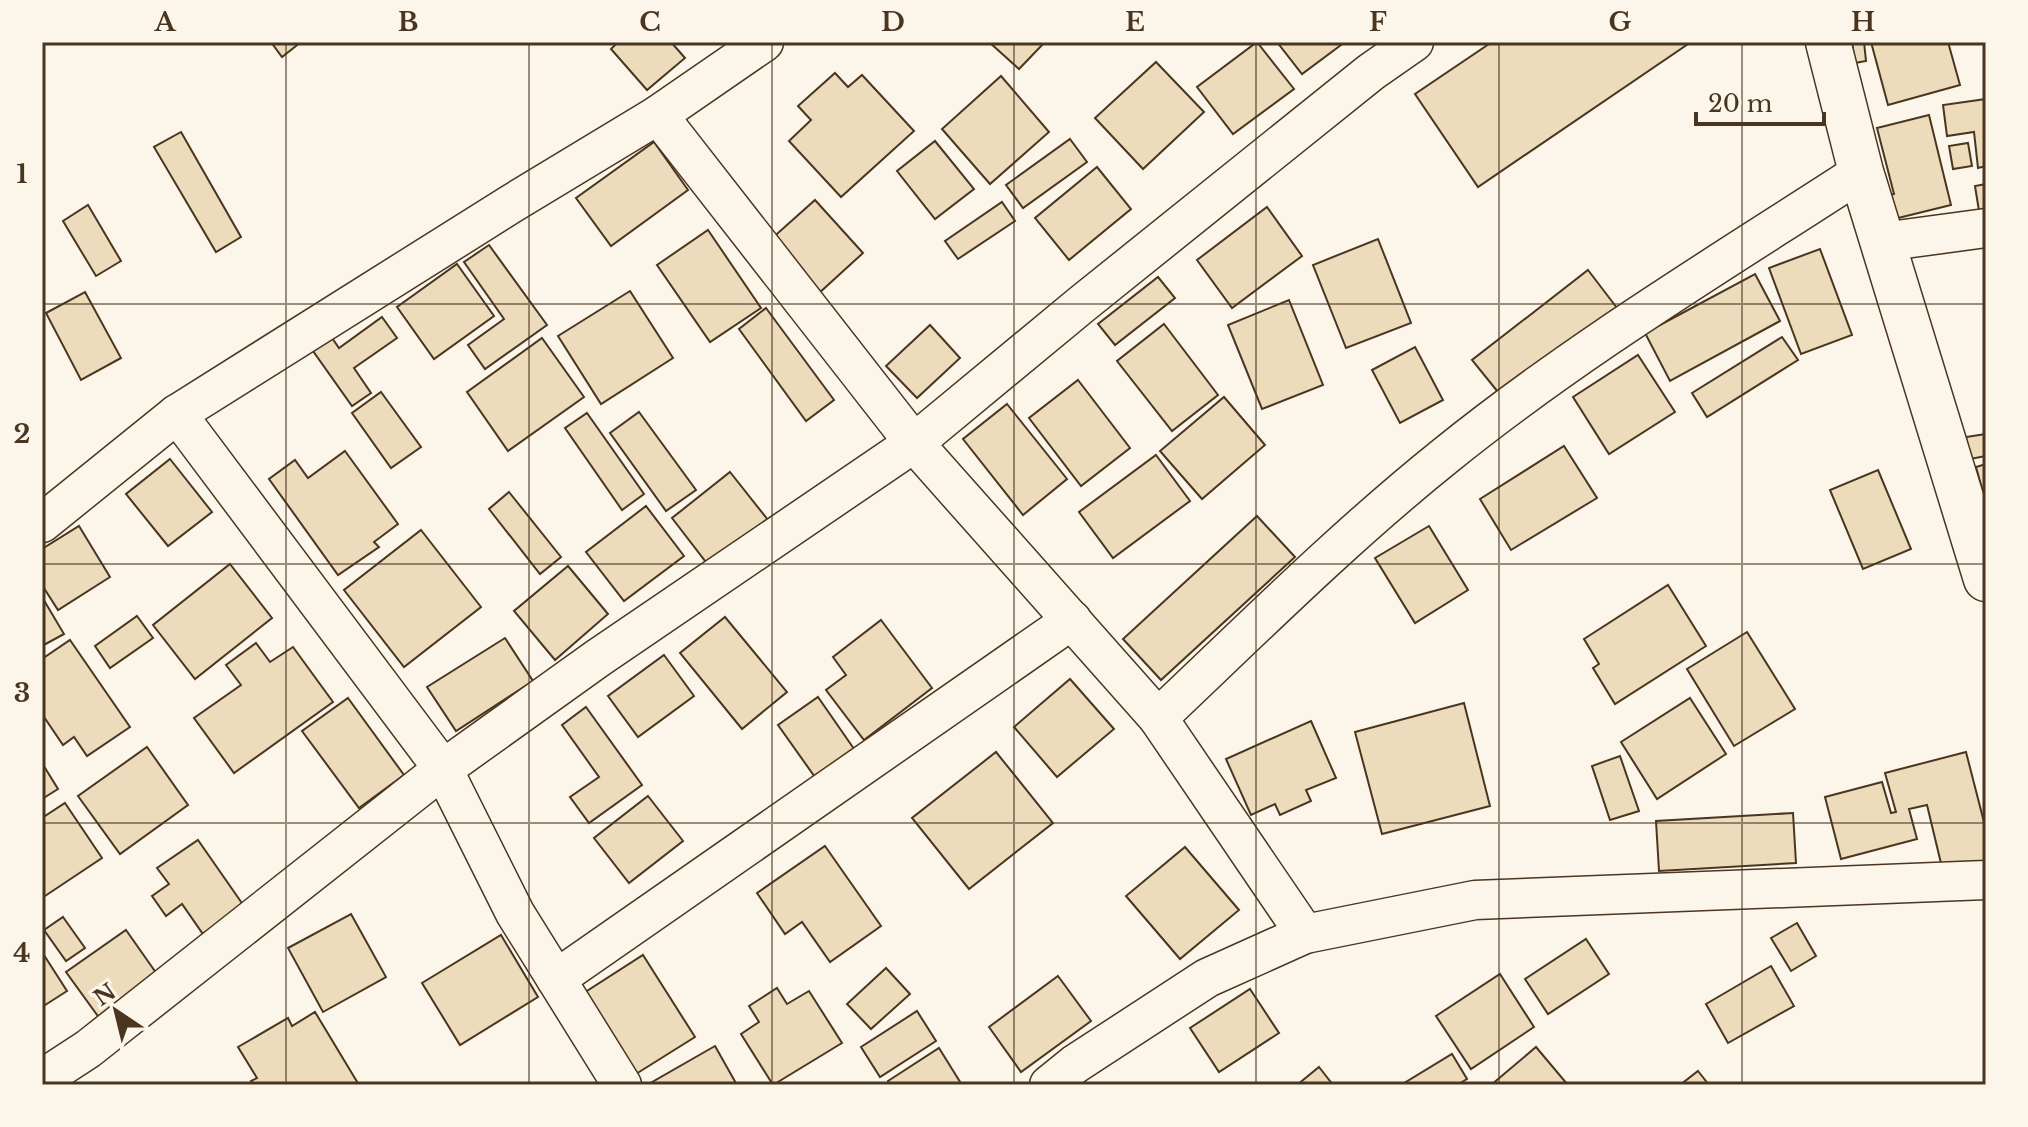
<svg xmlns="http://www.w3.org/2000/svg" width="2028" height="1127" viewBox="0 0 2028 1127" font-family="'Libre Baskerville',serif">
	<rect width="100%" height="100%" fill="#fbf6e9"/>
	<g fill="#ecdcbc" stroke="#4a3520" stroke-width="2">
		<polygon points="271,42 301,42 282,57"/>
		<polygon points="618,42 671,42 685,58 647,90 611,49"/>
		<polygon points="989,42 1045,42 1019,69"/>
		<polygon points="1257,42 1294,89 1233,134 1197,87"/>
		<polygon points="1277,42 1345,42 1302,74"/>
		<polygon points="1492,42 1691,42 1478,187 1415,94"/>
		<polygon points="1852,42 1864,42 1866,61 1855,63"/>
		<polygon points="1871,42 1948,42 1960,85 1888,105"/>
		<polygon points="1156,62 1204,112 1143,169 1095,118"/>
		<polygon points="835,73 848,87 862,75 914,131 841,197 789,141 811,120 798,106"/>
		<polygon points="1001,76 1049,132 990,184 942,129"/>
		<polygon points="1986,99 1986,166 1978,168 1974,132 1947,136 1943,105"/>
		<polygon points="1929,115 1951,205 1890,220 1885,196 1894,194 1877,128"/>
		<polygon points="181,132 241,237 216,252 154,147"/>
		<polygon points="1070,139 1087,162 1023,208 1006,185"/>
		<polygon points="935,141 974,189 935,219 897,171"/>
		<polygon points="654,142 688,190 611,246 576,198"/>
		<polygon points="1968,143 1972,166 1953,169 1949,146"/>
		<polygon points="1097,167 1131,209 1069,260 1035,218"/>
		<polygon points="1986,184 1986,210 1979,211 1975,186"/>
		<polygon points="815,200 863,253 818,294 769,241"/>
		<polygon points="1002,202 1015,221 958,259 945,241"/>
		<polygon points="88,205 121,261 96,276 63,221"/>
		<polygon points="1267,207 1302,256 1232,308 1197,260"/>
		<polygon points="708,230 761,308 710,342 657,265"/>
		<polygon points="1378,239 1411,323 1346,348 1313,265"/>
		<polygon points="489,245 547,325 485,369 468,345 504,319 464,262"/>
		<polygon points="1820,249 1852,335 1801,354 1769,268"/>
		<polygon points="457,264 494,316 434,359 397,307"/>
		<polygon points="1588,270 1617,308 1502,397 1472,360"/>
		<polygon points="1755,274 1780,321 1670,381 1645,333"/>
		<polygon points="1158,277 1175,298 1115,345 1098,324"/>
		<polygon points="630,291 673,358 601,404 558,336"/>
		<polygon points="85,292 121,358 81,380 46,313"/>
		<polygon points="1289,300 1323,385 1262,409 1228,325"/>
		<polygon points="766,308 834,400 806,421 739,329"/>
		<polygon points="382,317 397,338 354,368 371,393 352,406 313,351 332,338 339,348"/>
		<polygon points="1164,324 1218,395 1172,431 1117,361"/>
		<polygon points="930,325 960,358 917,398 886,366"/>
		<polygon points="1782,337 1798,360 1707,417 1692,393"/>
		<polygon points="542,338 584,397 508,451 467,392"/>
		<polygon points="1415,347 1443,400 1400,423 1372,370"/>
		<polygon points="1638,355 1675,412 1609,454 1573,397"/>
		<polygon points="1078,380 1130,448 1081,486 1029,418"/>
		<polygon points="381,392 421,447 391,468 352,413"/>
		<polygon points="1224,397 1265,445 1202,499 1160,451"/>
		<polygon points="1007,404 1067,479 1023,515 963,439"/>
		<polygon points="639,412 696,490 666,511 610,433"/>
		<polygon points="587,413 644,494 622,510 565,428"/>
		<polygon points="1986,434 1986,456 1970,459 1966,437"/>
		<polygon points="1564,446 1597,498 1511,550 1480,499"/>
		<polygon points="345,451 398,524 374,542 379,547 338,575 269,479 295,460 308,478"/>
		<polygon points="1156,455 1190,501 1113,558 1079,512"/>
		<polygon points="170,459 212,512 168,546 126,494"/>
		<polygon points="1986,464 1986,503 1976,467"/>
		<polygon points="1878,470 1911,549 1863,569 1830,490"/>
		<polygon points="730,472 768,520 709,566 672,518"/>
		<polygon points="509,492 561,557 540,574 489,509"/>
		<polygon points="646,506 684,556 624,601 586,552"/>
		<polygon points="1257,516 1295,557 1161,680 1123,639"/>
		<polygon points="79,526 110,577 58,610 42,585 42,549"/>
		<polygon points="1429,526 1468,590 1415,623 1375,558"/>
		<polygon points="421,530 481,607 404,667 344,590"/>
		<polygon points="230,564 272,618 195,679 153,625"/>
		<polygon points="568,566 608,614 555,660 514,611"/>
		<polygon points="1668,585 1706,646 1615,704 1593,668 1599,664 1584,639"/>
		<polygon points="42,597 64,634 42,646"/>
		<polygon points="137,616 153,638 110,668 95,646"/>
		<polygon points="725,617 787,692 742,729 680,653"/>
		<polygon points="881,620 932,688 864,740 826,690 846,675 833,657"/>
		<polygon points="1747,632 1795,709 1734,746 1687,669"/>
		<polygon points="505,638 533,681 456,731 427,687"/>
		<polygon points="70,640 130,727 87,756 74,737 63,745 42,714 42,659"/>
		<polygon points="256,643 270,662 293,647 333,702 234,773 194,718 241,685 226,665"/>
		<polygon points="664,655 694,696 638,737 608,696"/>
		<polygon points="1070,679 1114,729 1057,777 1014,727"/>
		<polygon points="818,697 861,759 822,787 778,725"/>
		<polygon points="348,698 404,775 359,808 302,731"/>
		<polygon points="1690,698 1726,754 1657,799 1621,742"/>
		<polygon points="1464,703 1490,806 1382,834 1355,732"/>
		<polygon points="586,707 642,785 589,823 570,797 599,777 562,725"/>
		<polygon points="1311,721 1336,778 1306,790 1311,801 1280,815 1275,804 1251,815 1226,759"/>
		<polygon points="147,747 188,805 120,854 78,796"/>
		<polygon points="996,752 1053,823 969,889 912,818"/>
		<polygon points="1966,752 1986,830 1986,869 1945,880 1927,805 1909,809 1917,839 1841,859 1825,797 1882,782 1891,813 1896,812 1885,773"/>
		<polygon points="1620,756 1639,811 1610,820 1592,766"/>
		<polygon points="42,763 58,789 42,799"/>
		<polygon points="648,796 683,841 629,883 594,838"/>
		<polygon points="65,803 102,858 42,898 42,818"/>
		<polygon points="1793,813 1796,863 1659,871 1656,821"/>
		<polygon points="198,840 246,909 205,937 182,904 166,916 152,896 169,884 157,868"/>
		<polygon points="825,846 881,926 830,962 802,922 785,934 757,893"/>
		<polygon points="1185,847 1239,910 1180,959 1126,896"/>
		<polygon points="351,914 386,977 323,1012 288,948"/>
		<polygon points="63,917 85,948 66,961 44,930"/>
		<polygon points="1797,923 1816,956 1791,971 1771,938"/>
		<polygon points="126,930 159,977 100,1019 66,972"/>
		<polygon points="501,935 538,997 460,1045 422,983"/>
		<polygon points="1586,939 1609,974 1548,1014 1525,979"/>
		<polygon points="42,952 67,991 42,1007"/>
		<polygon points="643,955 695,1037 628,1079 576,998"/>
		<polygon points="1771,966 1794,1006 1728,1043 1706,1004"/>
		<polygon points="886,968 910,994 871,1029 847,1004"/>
		<polygon points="1500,974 1534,1027 1471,1069 1436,1016"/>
		<polygon points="1058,976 1091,1021 1021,1072 989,1027"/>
		<polygon points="777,988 787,1004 809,991 842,1043 773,1085 741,1034 759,1022 749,1006"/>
		<polygon points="1250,989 1279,1033 1219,1072 1190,1028"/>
		<polygon points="917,1011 936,1041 880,1077 861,1047"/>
		<polygon points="315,1012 359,1085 253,1085 251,1081 257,1078 238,1047 288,1018 292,1026"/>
		<polygon points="715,1046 737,1085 647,1085"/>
		<polygon points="1536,1047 1568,1085 1491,1085"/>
		<polygon points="939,1048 962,1085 890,1085 888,1081"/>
		<polygon points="1452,1054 1467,1079 1457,1085 1401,1085"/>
		<polygon points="1319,1067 1333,1085 1297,1085"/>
		<polygon points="1698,1071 1709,1085 1680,1085"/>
	</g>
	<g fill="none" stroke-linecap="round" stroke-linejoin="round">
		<defs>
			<g id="minor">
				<polyline points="658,115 914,443 1158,718 1305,934"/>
				<polyline points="1882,242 1986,228"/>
				<polyline points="177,414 443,769 515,913 622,1085"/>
				<polyline points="42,523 177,414 511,204 658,115 764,42"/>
				<path d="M1158,718C1252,629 1344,537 1445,456C1576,350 1721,263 1861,172"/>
				<polyline points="556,979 1072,620"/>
				<polyline points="42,1079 88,1049 443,769 598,658 914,443 1082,304 1371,72 1414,42"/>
				<polyline points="1049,1085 1075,1064 1207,978 1305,934 1475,900 1986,880"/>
			</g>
			<polyline id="tertiary" points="1828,42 1861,172 1986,579"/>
		</defs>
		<use href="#minor" stroke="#4a3520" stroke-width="41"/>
		<use href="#tertiary" stroke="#4a3520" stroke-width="47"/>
		<use href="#minor" stroke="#fbf6e9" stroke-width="38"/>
		<use href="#tertiary" stroke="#fbf6e9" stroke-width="44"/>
	</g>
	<path fill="none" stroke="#4a3520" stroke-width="2" stroke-opacity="0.55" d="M286,42V1085M529,42V1085M772,42V1085M1014,42V1085M1256,42V1085M1499,42V1085M1742,42V1085M42,304H1986M42,564H1986M42,823H1986"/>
	<rect width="2028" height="1127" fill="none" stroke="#fbf6e9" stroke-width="88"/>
	<g transform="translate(116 1011) rotate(325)" stroke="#fbf6e9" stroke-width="6" paint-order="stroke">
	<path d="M0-6L14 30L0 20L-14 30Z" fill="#4a3520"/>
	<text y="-12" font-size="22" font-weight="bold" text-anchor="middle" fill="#4a3520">N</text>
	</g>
	<path d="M1696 112v12h128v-12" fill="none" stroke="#4a3520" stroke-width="4"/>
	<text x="1708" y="112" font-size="24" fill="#4a3520" stroke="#fbf6e9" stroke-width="6" paint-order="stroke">20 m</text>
	<rect x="44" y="44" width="1940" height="1039" fill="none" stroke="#4a3520" stroke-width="3"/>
	<g font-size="26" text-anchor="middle" font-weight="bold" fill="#4a3520">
		<text x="165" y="31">A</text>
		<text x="408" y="31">B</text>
		<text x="650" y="31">C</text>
		<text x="893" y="31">D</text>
		<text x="1135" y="31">E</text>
		<text x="1378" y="31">F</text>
		<text x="1620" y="31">G</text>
		<text x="1863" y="31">H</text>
		<text x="22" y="183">1</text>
		<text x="22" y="443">2</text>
		<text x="22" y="702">3</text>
		<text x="22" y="962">4</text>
	</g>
</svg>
